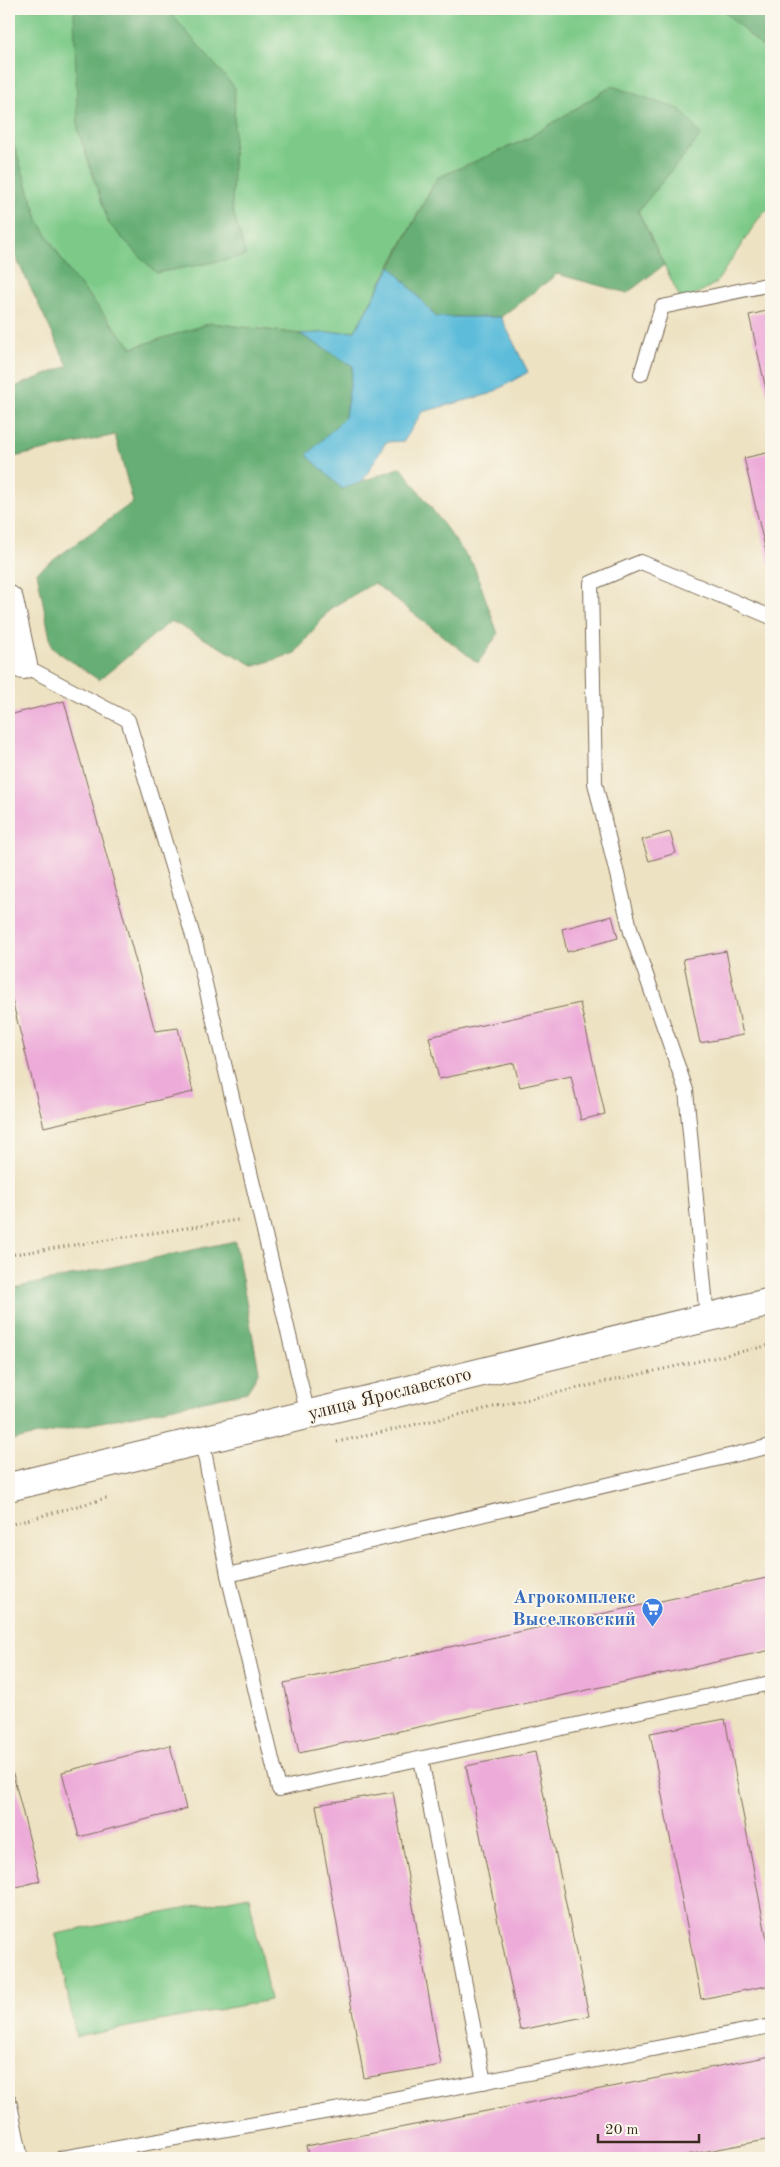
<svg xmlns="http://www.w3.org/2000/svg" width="780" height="2167" viewBox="0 0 780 2167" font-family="'Old Standard TT',serif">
	<rect width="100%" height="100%" fill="#fbf7ec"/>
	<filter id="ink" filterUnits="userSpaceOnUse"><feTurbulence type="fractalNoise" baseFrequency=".02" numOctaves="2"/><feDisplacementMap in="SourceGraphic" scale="10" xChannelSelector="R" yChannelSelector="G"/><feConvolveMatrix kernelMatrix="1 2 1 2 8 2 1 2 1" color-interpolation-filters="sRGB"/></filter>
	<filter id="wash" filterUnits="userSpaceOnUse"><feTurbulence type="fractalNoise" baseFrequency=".0096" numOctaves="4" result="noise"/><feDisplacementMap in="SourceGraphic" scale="20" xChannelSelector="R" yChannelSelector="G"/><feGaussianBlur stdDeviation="1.12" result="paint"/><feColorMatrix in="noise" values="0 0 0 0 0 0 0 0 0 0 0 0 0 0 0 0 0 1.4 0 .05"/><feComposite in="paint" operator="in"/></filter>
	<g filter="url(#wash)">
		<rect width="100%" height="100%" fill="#ede2c2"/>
		<g fill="#7dca88" stroke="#5c7a53">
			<polygon points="9,9 722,9 771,55 771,210 763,212 716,283 682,302 638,211 701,135 612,86 527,139 437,178 355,331 300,334 211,323 132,348 70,273 39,222 9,131"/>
			<polygon points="249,1896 270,2000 76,2037 56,1934"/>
		</g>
		<g fill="#66ae74" stroke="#506c49">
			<polygon points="82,9 167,9 235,88 232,207 246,256 156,273 109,224 78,130 74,13"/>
			<polygon points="722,9 771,9 771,55"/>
			<polygon points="612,86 681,110 701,135 638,211 664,265 627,293 557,274 501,317 436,317 391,266 437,178 527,139"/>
			<polygon points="9,131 39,222 70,273 132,348 211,323 300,334 353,366 345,417 342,489 401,467 474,566 498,634 478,663 374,583 331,608 295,653 255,666 171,621 99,680 52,648 37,572 133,502 115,435 9,458 9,389 68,366 9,243"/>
			<polygon points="235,1241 259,1371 247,1392 9,1441 9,1289"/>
		</g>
		<polygon fill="#5bbcda" stroke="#4b737c" points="391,266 436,317 501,317 528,372 490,394 422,412 404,441 386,442 362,482 342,489 307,455 345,417 353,366 300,334 355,331"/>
		<g id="blocks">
			<g fill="#edabd9">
				<polygon points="771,310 771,397 768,398 749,315"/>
				<polygon points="771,452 771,564 769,565 744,458"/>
				<polygon points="64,701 155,1031 178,1028 193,1092 44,1127 9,988 9,715"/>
				<polygon points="670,832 676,853 649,861 642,840"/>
				<polygon points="612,916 618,938 567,952 562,929"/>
				<polygon points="726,951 743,1035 700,1043 683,959"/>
				<polygon points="580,1003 605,1114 581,1120 571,1076 520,1087 514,1063 439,1079 429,1037"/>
				<polygon points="771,1577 771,1650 299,1753 284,1683"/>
				<polygon points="725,1719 771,1961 771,1985 701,1999 650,1733"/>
				<polygon points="170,1745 186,1809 79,1837 62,1772"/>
				<polygon points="535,1752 589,2016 520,2030 466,1766"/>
				<polygon points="13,1774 40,1881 9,1889 9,1775"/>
				<polygon points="393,1792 441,2065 364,2078 316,1805"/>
				<polygon points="771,2056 771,2139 671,2158 309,2158 306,2146"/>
			</g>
		</g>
	</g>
	<g filter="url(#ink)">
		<use href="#blocks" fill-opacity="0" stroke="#796a57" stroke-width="1"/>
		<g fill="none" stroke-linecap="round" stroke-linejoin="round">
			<defs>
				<g id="service">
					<polyline points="641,374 662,307 771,284"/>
					<polyline points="9,668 23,665 128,720 196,946 308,1415"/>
					<polyline points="707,1318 686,1090 631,932 595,783 591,583 641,562 771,617"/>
					<polyline points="202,1440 228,1575 771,1446"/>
					<polyline points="228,1575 279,1789 770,1683 771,1691"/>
					<polyline points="421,1759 484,2082"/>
					<polyline points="9,2100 21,2158"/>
					<polyline points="62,2158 352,2107 771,2026"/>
				</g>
				<polyline id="minor" points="9,600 23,665"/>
				<polyline id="tertiary" points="9,1487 771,1302"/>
			</defs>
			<use href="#service" stroke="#796a57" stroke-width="16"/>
			<use href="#minor" stroke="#796a57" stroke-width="30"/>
			<use href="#tertiary" stroke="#796a57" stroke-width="30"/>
			<g stroke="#796a57" stroke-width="3" stroke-dasharray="1 4" stroke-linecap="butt">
				<polyline points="9,1255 238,1220"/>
				<polyline points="337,1442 771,1345"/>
				<polyline points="9,1525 110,1497"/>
			</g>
			<use href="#service" stroke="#fff" stroke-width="14"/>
			<use href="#minor" stroke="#fff" stroke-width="28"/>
			<use href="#tertiary" stroke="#fff" stroke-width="28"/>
		</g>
	</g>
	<defs>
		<symbol id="supermarket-pin" viewBox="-11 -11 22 30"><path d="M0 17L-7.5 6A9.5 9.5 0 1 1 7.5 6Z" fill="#3f7fe0" stroke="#fbf7ec"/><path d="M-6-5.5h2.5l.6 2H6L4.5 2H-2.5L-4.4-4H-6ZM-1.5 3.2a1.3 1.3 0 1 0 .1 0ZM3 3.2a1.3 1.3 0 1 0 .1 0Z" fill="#fff"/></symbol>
	</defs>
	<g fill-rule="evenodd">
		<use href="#supermarket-pin" x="640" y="1596" width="25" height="34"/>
	</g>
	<g text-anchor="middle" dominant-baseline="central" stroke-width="4" stroke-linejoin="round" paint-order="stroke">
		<g font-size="19" fill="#3b2a1e" stroke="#fbf7ec">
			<text transform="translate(390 1395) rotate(-14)">улица Ярославского</text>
		</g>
		<g font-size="19" font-weight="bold" fill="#366cbe" stroke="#fbf7ec" text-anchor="end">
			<text x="636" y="1598">Агрокомплекс<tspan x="636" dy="22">Выселковский</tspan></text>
		</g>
	</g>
	<rect width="780" height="2167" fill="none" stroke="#fbf7ec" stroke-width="30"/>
	<path d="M598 2134v8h101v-8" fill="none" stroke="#3b2a1e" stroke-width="2.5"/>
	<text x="605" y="2134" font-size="15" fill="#3b2a1e" stroke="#fbf7ec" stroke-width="4" paint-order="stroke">20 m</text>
</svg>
